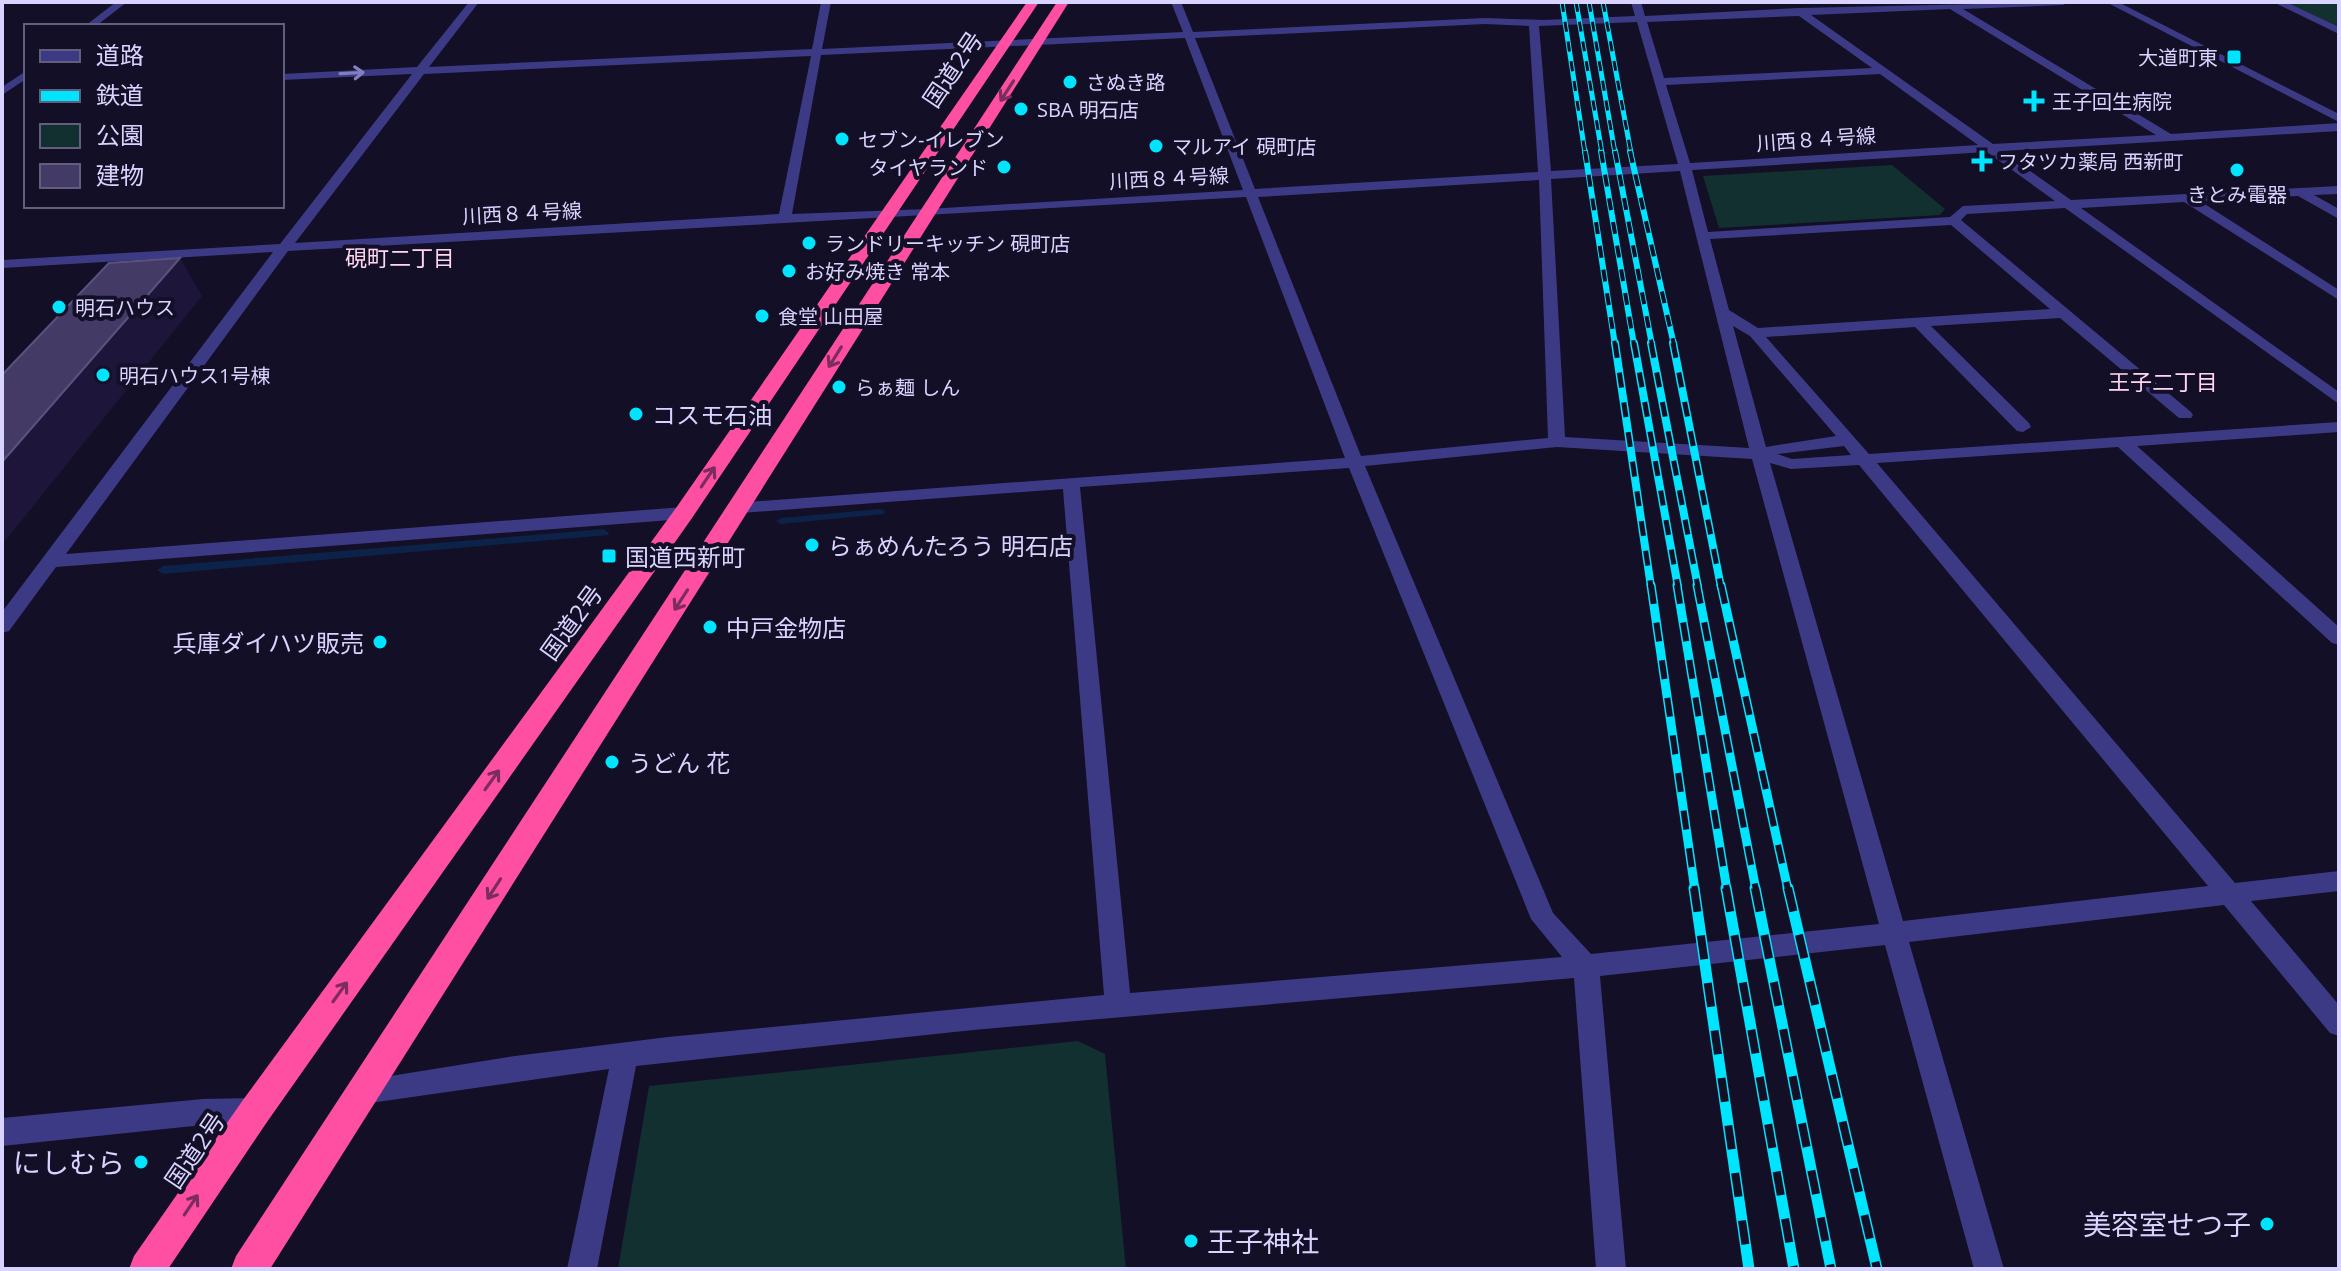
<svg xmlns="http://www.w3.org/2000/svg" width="2341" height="1271" viewBox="0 0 2341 1271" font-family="'Open Sans','Noto Sans JP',sans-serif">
	<rect width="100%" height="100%" fill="#130f26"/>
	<g fill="#12302f">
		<polygon points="2285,2 2339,2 2339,27"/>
		<polygon points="1892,165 1945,209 1940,215 1719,228 1703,176"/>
		<polygon points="1078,1041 1105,1054 1126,1269 618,1269 649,1086"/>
	</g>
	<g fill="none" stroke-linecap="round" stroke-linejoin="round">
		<g fill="#0c2248" fill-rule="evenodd">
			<polygon points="880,509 884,510 885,512 884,514 781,524 776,521 781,518"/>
			<polygon points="604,529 609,533 608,535 163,574 157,570 163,566"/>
		</g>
		<g fill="#3d3a85" fill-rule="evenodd">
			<polygon points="116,2 127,2 96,26 85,26"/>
			<path d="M469,2H479L429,67L812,49L821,2H831L822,49L1183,32L1171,2H1181L1193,32L1485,18L1543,20L1635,16L1631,2H1641L1645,16L1799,8L2068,2L2063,5L1963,9L2171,134L2339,123V131L2002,151L2071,200L2339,186V194L2314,195L2339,209V219L2298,196L2200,201L2339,290V300L2184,202L2081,208L2339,392V404L2065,208L1967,214L1961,220L2191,412L2193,415L2191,418H2179L2060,318L1931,326L2029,423L2031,427L2023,432L2017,431L1915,327L1766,337L1869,454L2339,422V432L2137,446L2339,627V645L2332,643L2118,447L1877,463L2235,883L2339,871V891L2251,901L2339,1005V1036L2330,1033L2224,905L1909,942L2004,1269H1974L1885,945L1600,976L1626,1269H1596L1574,978L973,1030L636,1066L597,1269H567L609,1069L363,1104L353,1100L349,1091L353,1082L515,1056L668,1037L1104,995L1063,489L741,513L735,511L732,507L735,503L1345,458L1246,197L288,251L66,554L684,507L693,513L684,519L56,567L9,631L2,633V612L273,252L2,268V260L280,244L412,74L282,80V74L417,67ZM1950,9L2156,135L1993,144L1811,15ZM1799,16L1872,68L1664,78L1647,22ZM1637,22L1678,164L1551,171L1539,26ZM1485,24L1529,26L1538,172L1255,189L1195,38ZM1185,38L1243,190L928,209L792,214L821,55ZM811,56L779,214L295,243L424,74ZM1880,74L1978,145L1690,163L1666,85ZM1987,152L2055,201L1963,206L1950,217L1708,232L1692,170ZM1680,171L1749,448L1565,437L1551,179ZM1539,180L1548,438L1361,456L1258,197ZM1951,225L2050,309L1758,328L1729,310L1710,239ZM1733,326L1750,336L1836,436L1766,447ZM1844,446L1851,455L1792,459L1777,454ZM1557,447L1752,459L1879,924L1591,954L1553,913L1365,466ZM1770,463L1791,469L1859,465L2208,886L1903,921ZM1349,468L1531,919L1562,957L1130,993L1080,487Z"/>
			<polygon points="2106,2 2118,2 2339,114 2339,122"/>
			<polygon points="2273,2 2286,2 2339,27 2339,34"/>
			<polygon points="26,71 26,79 2,95 2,87"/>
			<polygon points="255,1098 265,1102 269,1111 265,1120 255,1124 203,1125 2,1146 2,1118 203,1099"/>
		</g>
		<g fill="#ff4fa3" fill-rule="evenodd">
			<polygon points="1027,2 1039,2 692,518 267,1122 168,1269 129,1269 134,1256 243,1100 676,508"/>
			<polygon points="1057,2 1069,2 270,1269 231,1269 236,1256"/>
		</g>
		<defs>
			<g id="rail-far4">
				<polyline points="1562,2 1585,153"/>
				<polyline points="1576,2 1602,153"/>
				<polyline points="1589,2 1615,153"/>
				<polyline points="1603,2 1631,153"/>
			</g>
			<g id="rail-far3">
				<polyline points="1585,151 1615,345"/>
				<polyline points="1601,151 1634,345"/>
				<polyline points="1615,151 1652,345"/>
				<polyline points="1630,151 1674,345"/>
			</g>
			<g id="rail-far2">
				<polyline points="1615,343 1651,587"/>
				<polyline points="1634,343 1678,587"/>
				<polyline points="1651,343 1698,587"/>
				<polyline points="1673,343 1721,587"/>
			</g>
			<g id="rail-far1">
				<polyline points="1651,585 1695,890"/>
				<polyline points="1677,585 1727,890"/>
				<polyline points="1697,585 1756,890"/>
				<polyline points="1721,585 1788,890"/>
			</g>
			<g id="rail">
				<polyline points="1694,888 1749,1269"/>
				<polyline points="1726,888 1794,1269"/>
				<polyline points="1755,888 1831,1269"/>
				<polyline points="1788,888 1877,1269"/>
			</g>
		</defs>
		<use href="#rail-far4" stroke="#00e5ff" stroke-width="5"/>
		<use href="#rail-far3" stroke="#00e5ff" stroke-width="6"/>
		<use href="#rail-far2" stroke="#00e5ff" stroke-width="8"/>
		<use href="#rail-far1" stroke="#00e5ff" stroke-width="9"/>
		<use href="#rail" stroke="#00e5ff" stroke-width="11"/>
		<use href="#rail-far4" stroke="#130f26" stroke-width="3" stroke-dasharray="10" stroke-linecap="butt"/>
		<use href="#rail-far3" stroke="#130f26" stroke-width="4" stroke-dasharray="12" stroke-linecap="butt"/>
		<use href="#rail-far2" stroke="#130f26" stroke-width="5" stroke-dasharray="15" stroke-linecap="butt"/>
		<use href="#rail-far1" stroke="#130f26" stroke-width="6" stroke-dasharray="19" stroke-linecap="butt"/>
		<use href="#rail" stroke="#130f26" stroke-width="8" stroke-dasharray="24" stroke-linecap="butt"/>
	</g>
	<polygon fill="#1d163a" points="180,258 202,296 5,541 2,537 2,462"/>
	<polygon fill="#433a66" stroke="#5a527e" stroke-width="2" points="180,258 2,462 2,375 109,263"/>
	<defs><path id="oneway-shaft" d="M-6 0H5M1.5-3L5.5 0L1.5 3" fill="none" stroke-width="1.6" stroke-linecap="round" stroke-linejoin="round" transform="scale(2)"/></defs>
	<use stroke="#837fbc" href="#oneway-shaft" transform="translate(352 73) rotate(-3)"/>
	<g stroke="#7d2c5e">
		<use href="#oneway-shaft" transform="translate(1007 91) rotate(123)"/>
		<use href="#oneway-shaft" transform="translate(835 357) rotate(122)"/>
		<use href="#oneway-shaft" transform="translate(708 477) rotate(-56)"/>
		<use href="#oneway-shaft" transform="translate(681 600) rotate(123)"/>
		<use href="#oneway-shaft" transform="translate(492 780) rotate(-54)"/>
		<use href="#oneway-shaft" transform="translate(494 889) rotate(123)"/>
		<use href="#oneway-shaft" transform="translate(340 992) rotate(-54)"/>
		<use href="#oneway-shaft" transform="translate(191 1205) rotate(-56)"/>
	</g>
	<g fill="#00e5ff" stroke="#130f26" stroke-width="3">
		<rect x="2226" y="49" width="16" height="16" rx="4"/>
		<circle cx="1070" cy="82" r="8"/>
		<path d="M2030 89h8v8h8v8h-8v8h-8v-8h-8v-8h8z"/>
		<circle cx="1021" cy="109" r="8"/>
		<circle cx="842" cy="139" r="8"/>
		<circle cx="1156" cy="146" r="8"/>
		<path d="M1978 149h8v8h8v8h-8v8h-8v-8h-8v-8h8z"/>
		<circle cx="1004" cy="167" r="8"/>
		<circle cx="2237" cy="170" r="8"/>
		<circle cx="809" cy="243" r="8"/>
		<circle cx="789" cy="271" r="8"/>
		<circle cx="59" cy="307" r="8"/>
		<circle cx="762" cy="316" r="8"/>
		<circle cx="103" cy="375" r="8"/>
		<circle cx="839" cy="387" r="8"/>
		<circle cx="636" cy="414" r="8"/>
		<circle cx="812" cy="545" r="8"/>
		<rect x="601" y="548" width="16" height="16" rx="4"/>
		<circle cx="710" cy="627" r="8"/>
		<circle cx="380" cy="642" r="8"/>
		<circle cx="612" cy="762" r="8"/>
		<circle cx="141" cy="1162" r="8"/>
		<circle cx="2267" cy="1224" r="8"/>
		<circle cx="1191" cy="1241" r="8"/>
	</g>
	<g text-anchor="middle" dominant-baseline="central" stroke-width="8" stroke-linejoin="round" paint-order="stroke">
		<g font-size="20" fill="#d9d4ff" stroke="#130f26" text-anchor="start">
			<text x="2218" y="57" text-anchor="end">大道町東</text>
			<text x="1086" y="82">さぬき路</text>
			<text x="2052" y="101">王子回生病院</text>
			<text x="1037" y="109">SBA 明石店</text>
			<text x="858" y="139">セブン-イレブン</text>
			<text x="1172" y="146">マルアイ 硯町店</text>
			<text x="1998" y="161">フタツカ薬局 西新町</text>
			<text x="988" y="167" text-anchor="end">タイヤランド</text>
			<text x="2237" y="194" text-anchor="middle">きとみ電器</text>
			<text x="825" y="243">ランドリーキッチン 硯町店</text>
			<text x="805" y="271">お好み焼き 常本</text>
			<text x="75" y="307">明石ハウス</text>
			<text x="778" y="316">食堂 山田屋</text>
			<text x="119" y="375">明石ハウス1号棟</text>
			<text x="855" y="387">らぁ麺 しん</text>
		</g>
		<g font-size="20" fill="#d9d4ff" stroke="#130f26">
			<text transform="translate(1816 139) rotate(-4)">川西８４号線</text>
			<text transform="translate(1169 178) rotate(-3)">川西８４号線</text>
			<text transform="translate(522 213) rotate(-3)">川西８４号線</text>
		</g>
		<g font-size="22" fill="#ffd6f0" stroke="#130f26">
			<text x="400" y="257">硯町二丁目</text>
			<text x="2163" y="381">王子二丁目</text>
		</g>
		<g font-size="24" fill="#d9d4ff" stroke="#130f26">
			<text transform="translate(952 69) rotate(-56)">国道2号</text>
			<text transform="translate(571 622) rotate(-54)">国道2号</text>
			<text transform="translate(194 1150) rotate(-56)">国道2号</text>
		</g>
		<g font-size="24" fill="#d9d4ff" stroke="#130f26" text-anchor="start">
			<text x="652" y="414">コスモ石油</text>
			<text x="828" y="545">らぁめんたろう 明石店</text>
			<text x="625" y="556">国道西新町</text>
			<text x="726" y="627">中戸金物店</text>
			<text x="364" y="642" text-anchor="end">兵庫ダイハツ販売</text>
			<text x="628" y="762">うどん 花</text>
		</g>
		<g font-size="28" fill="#d9d4ff" stroke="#130f26" text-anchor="end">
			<text x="125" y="1162">にしむら</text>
			<text x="2251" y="1224">美容室せつ子</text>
			<text x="1207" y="1241" text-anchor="start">王子神社</text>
		</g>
	</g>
	<rect width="2341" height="1271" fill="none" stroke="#d9d4ff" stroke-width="8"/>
	<rect x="24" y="24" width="260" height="184" fill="#130f26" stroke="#625e7d" stroke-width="2"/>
	<rect x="40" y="50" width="40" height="12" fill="#3d3a85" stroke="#625e7d" stroke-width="2"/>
	<text x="96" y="64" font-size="24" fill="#d9d4ff">道路</text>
	<rect x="40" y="90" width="40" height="12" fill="#00e5ff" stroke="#625e7d" stroke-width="2"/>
	<text x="96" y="104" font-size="24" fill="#d9d4ff">鉄道</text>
	<rect x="40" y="124" width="40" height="24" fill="#12302f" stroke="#625e7d" stroke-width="2"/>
	<text x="96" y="144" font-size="24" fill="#d9d4ff">公園</text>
	<rect x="40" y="164" width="40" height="24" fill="#433a66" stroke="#625e7d" stroke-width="2"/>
	<text x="96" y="184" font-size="24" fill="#d9d4ff">建物</text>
</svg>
